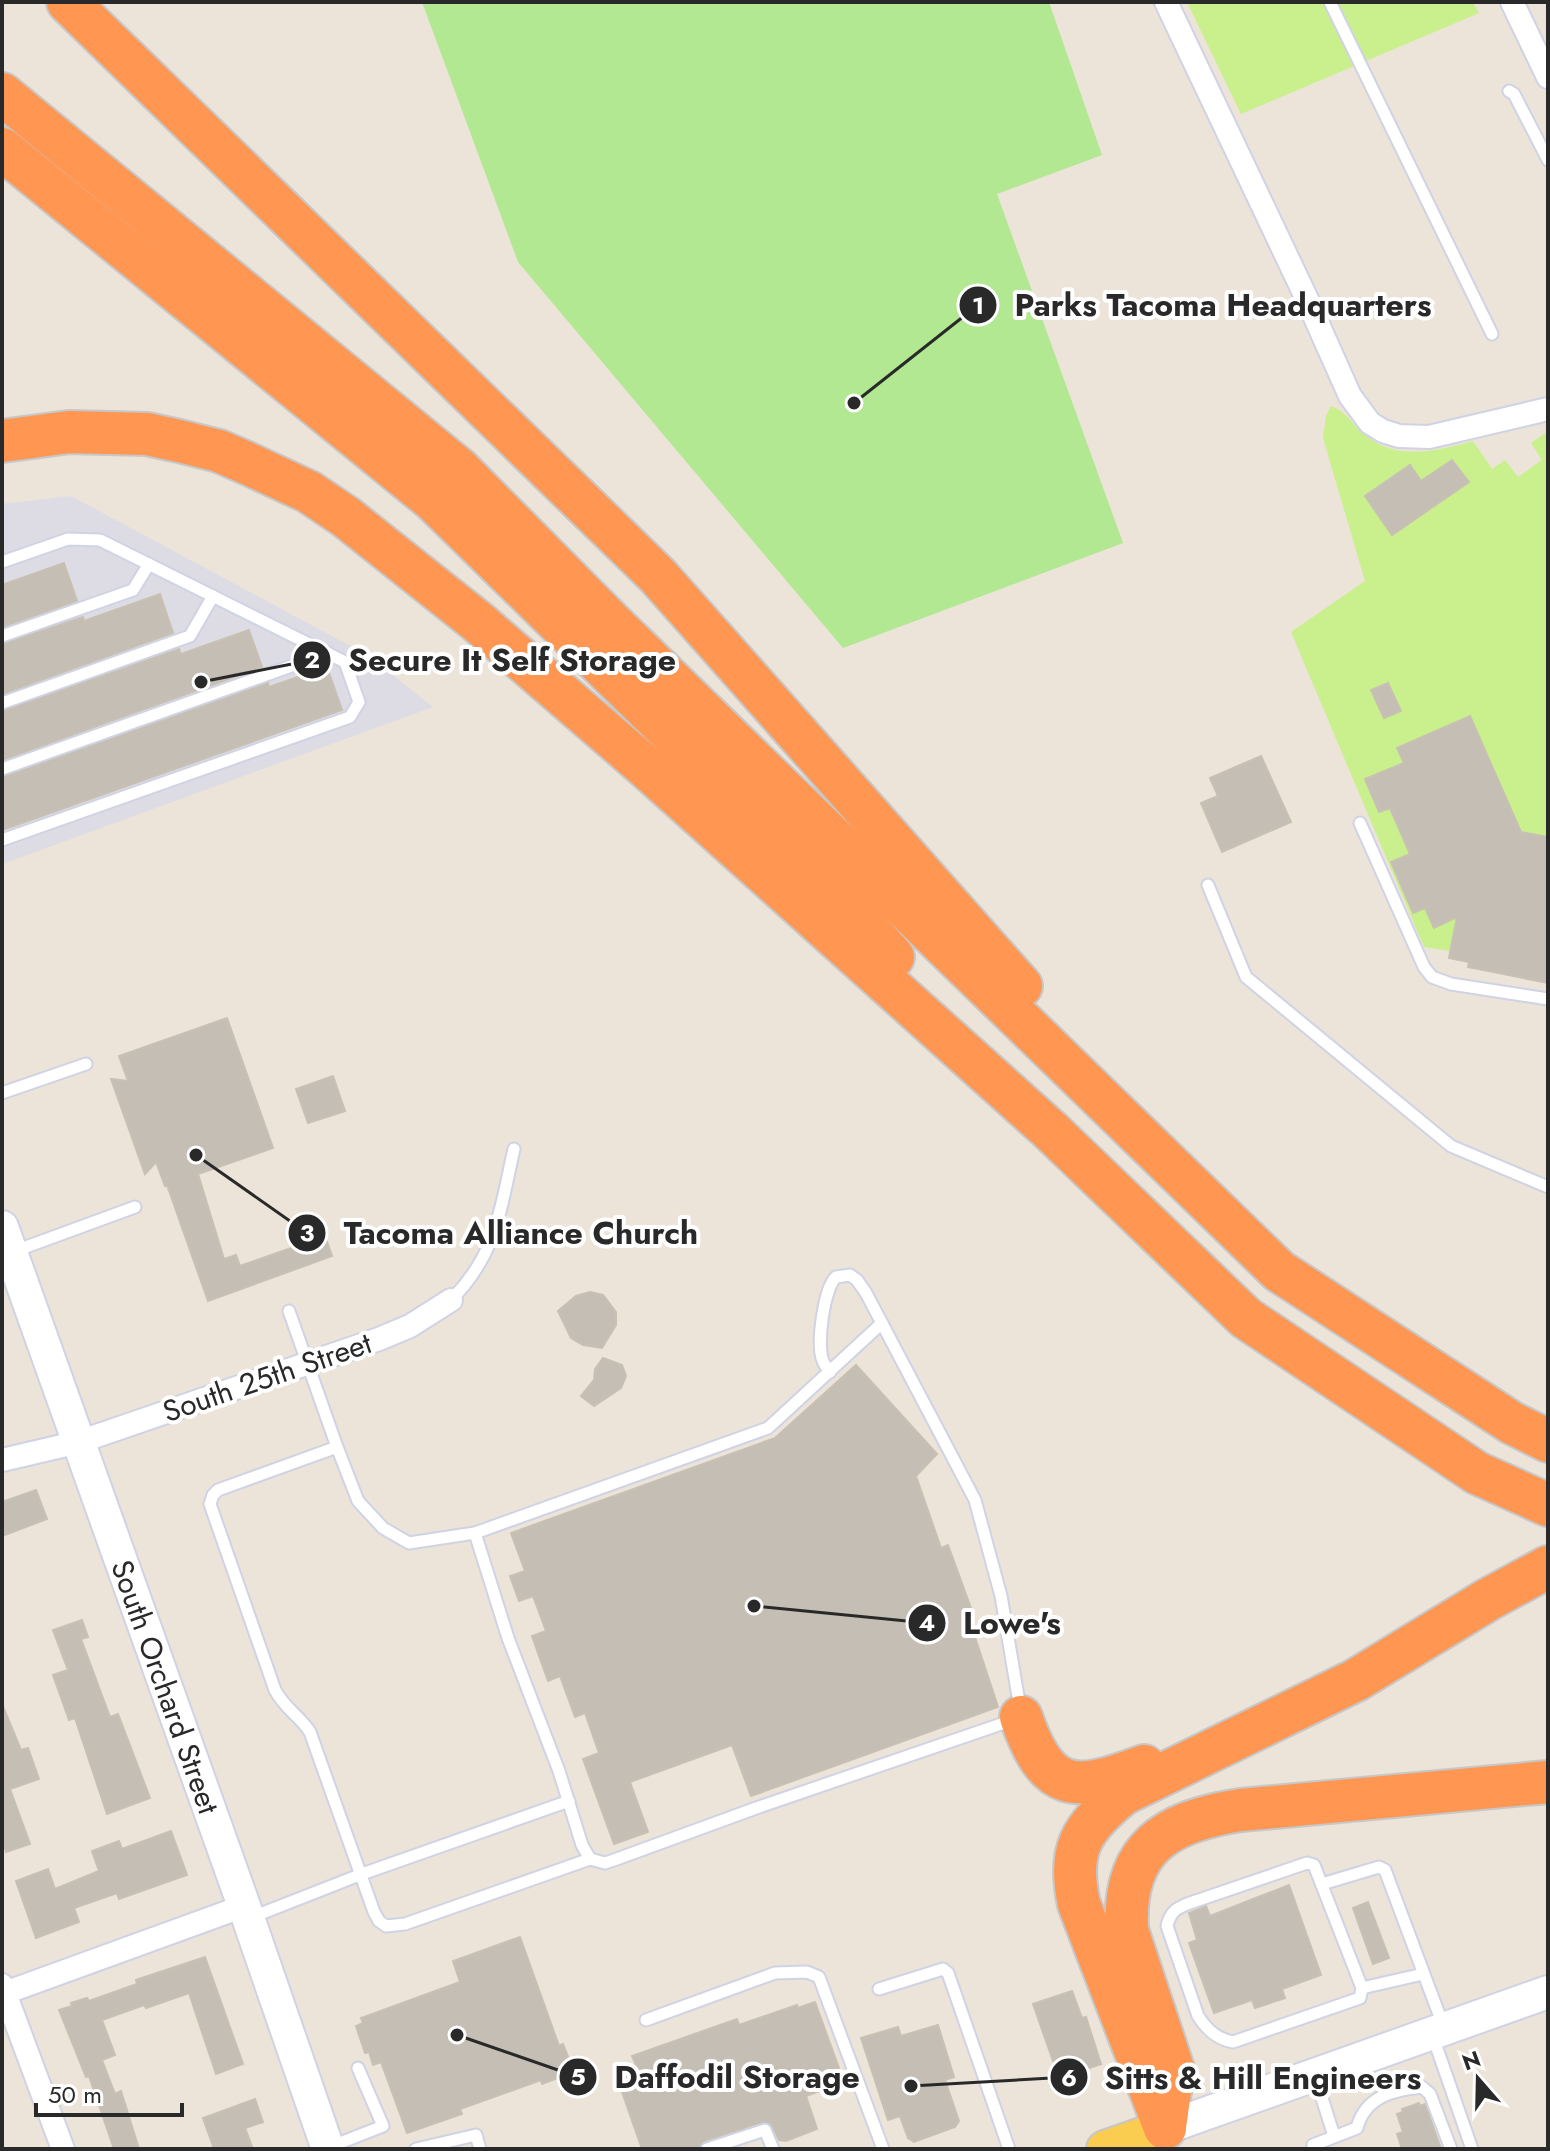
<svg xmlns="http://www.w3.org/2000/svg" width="1550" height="2151" viewBox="0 0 1550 2151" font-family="Jost,sans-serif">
	<rect width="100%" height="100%" fill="#ece3d9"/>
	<polygon fill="#dddbe4" points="71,496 369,656 433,707 2,864 2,504"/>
	<polygon fill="#b2e891" points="422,2 1049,2 1102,155 997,194 1123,543 843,648 518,262"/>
	<g fill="#c9f08c">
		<polygon points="1187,2 1473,2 1479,13 1241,114"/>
		<path d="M1331,406C1347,412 1351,423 1364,434C1396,462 1436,451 1473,441L1492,469L1505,460L1518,477L1542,460L1531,443L1548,431V983L1468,967V961L1449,958L1450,951L1424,947L1291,632L1365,581L1323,438L1326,416Z"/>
	</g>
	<g fill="#c4beb5" stroke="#c8c0b3" stroke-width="2">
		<polygon points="1452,460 1469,482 1392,535 1365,496 1410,465 1421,481"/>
		<polygon points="64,563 77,601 2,627 2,585"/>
		<polygon points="160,594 173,633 2,694 2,644 83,617 84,621"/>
		<polygon points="249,630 262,667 2,760 2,711 179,649 181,654"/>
		<polygon points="327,667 342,710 2,830 2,777 268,683 269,687"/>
		<polygon points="1388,683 1401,711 1384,718 1371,690"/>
		<polygon points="1470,716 1521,832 1548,837 1548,983 1468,967 1469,962 1449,958 1457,917 1434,928 1425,908 1413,913 1391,862 1410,854 1390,808 1379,812 1365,779 1404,763 1397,748"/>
		<polygon points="1261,756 1291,822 1222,852 1201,803 1218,796 1210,778"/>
		<polygon points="227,1018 273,1148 198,1174 224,1259 236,1255 240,1266 325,1236 332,1256 208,1301 167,1185 165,1186 156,1162 145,1174 111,1079 128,1081 119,1056"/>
		<polygon points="333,1076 345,1111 308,1123 296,1089"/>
		<polygon points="590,1292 603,1295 616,1312 616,1325 602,1348 583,1345 571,1338 558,1311 576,1296"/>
		<polygon points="603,1358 622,1365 626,1376 621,1388 594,1406 581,1396 594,1380 595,1369"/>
		<polygon points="856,1365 937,1454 916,1476 941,1548 948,1545 972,1611 967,1613 998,1707 751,1796 732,1745 630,1782 648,1832 614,1844 583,1759 599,1753 585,1713 575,1717 560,1676 548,1681 532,1636 546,1631 533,1596 519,1601 510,1576 525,1571 511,1533 775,1438"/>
		<polygon points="36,1490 47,1519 2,1536 2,1502"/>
		<polygon points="82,1620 88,1637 81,1639 110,1717 118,1714 150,1798 107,1814 75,1718 69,1720 53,1675 68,1670 53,1630"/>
		<polygon points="2,1704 21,1750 28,1748 39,1779 10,1789 30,1844 6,1852 2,1840"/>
		<polygon points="171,1831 187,1875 119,1899 117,1893 74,1908 79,1922 36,1938 16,1881 48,1869 55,1889 99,1871 92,1851 119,1841 122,1849"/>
		<polygon points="1289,1885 1321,1975 1282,1989 1285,1998 1255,2008 1252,2000 1214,2013 1189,1943 1197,1940 1189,1913 1206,1906 1210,1916"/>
		<polygon points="1368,1902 1389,1958 1373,1964 1353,1908"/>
		<polygon points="520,1937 559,2046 563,2044 574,2072 542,2084 541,2080 460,2109 462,2114 407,2133 381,2062 373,2065 369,2052 365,2053 356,2026 363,2023 361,2018 460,1982 453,1961"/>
		<polygon points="205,1957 243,2064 216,2074 189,1993 146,2008 144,2005 102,2020 115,2055 102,2060 115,2094 121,2091 139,2149 114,2149 89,2076 86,2077 59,2010 72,2006 71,2003 87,1998 89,2001 137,1984 136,1980"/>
		<polygon points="1072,1991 1082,2018 1086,2017 1101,2064 1059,2078 1033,2004"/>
		<polygon points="815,2002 844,2082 806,2096 817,2129 786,2141 779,2140 771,2124 763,2122 704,2141 699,2149 642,2149 615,2072 636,2065 632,2056 737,2019 739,2025 797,2005 798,2008"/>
		<polygon points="938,2025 954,2077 945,2080 959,2121 955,2127 914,2142 908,2138 900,2116 888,2120 861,2038 898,2027 901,2036"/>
		<polygon points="255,2099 263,2122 245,2128 253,2149 214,2149 203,2118"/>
		<polygon points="1419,2103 1420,2106 1425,2104 1441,2149 1402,2149 1397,2134 1403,2132 1397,2114 1403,2112 1402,2109"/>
	</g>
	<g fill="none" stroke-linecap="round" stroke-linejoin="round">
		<defs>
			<g id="lane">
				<polyline points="1330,2 1492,334"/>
				<polyline points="1509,91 1514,94 1548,160"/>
				<polyline points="2,562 68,539 100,540 345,662 359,702 350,717 2,840"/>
				<polyline points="2,636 133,590 149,564"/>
				<polyline points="2,703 190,636 213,596"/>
				<polyline points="2,769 328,653"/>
				<polyline points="1360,823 1424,967 1432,977 1451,984 1548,999"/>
				<polyline points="1208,885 1246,977 1451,1146 1548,1187"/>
				<polyline points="2,1093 86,1064"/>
				<polyline points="15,1251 135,1207"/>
				<path d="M451,1300C497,1254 500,1210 514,1149"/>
				<polyline points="289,1311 337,1447 358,1501 383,1528 409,1543 475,1533 768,1428 882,1323"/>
				<path d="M830,1372C828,1368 824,1365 823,1361C816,1345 824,1288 836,1277L850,1275L857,1280L866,1293L975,1500L1001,1596L1020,1708"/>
				<path d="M337,1447L218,1490L213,1495L210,1504L275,1690C284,1708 300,1716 310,1732L374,1912L379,1921L386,1926L405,1924L590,1859L605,1863L614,1860L759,1807L1013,1720"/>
				<polyline points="475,1533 508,1638 559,1771 582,1845 590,1859"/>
				<path d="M1307,1863L1314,1865L1316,1870L1362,1988L1360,1998L1233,2042C1217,2039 1207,2030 1198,2016L1167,1926C1170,1913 1175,1909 1187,1904Z"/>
				<polyline points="1322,1884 1379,1867 1385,1870 1443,2025"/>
				<polyline points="250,1918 362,1874 569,1801"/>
				<polyline points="1362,1988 1423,1974"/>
				<polyline points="879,1989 943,1969 948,1973 1009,2149"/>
				<polyline points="646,2020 775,1973 807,1972 819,1977 883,2149"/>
				<polyline points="1432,2034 1472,2149"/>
				<polyline points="1315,2076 1334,2136"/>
				<polyline points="332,2146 383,2126 358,2068"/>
				<polyline points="416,2149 476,2135 480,2149"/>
				<polyline points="707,2149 765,2130 773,2149"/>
				<path d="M1314,2149L1313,2145L1357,2128C1365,2097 1392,2090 1422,2087L1430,2094L1451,2149"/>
			</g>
			<g id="street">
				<polyline points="1166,2 1305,295 1350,396 1370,423 1383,431 1399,436 1429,437 1548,409"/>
				<polyline points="1512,2 1548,77"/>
				<polyline points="2,1460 79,1442 379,1339 410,1326 451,1300"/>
				<polyline points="2,1985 63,2149"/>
				<polyline points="2,1994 244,1906"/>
			</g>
			<g id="secondary">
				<path id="s1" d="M2,1227L244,1906L328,2149"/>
				<polyline points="1165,2128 1548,1992"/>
			</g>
			<polyline id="primary" points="1105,2149 1165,2128"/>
			<g id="highway">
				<polyline points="68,2 658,576 1021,986"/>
				<polyline points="2,94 459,469 612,623 1279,1271 1512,1423 1548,1441"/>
				<polyline points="2,149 434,501 839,898 893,957"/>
				<polyline points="2,441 69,432 147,434 179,441 219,451 251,465 309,492 346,517 478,622 647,768 1050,1130 1246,1318 1477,1473 1548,1505"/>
				<path d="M1021,1717C1047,1793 1074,1793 1144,1766"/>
				<path d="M1165,2127L1173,2069L1127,1930C1122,1848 1166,1821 1241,1810L1548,1782"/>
				<path d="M1165,2128L1079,1904C1067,1850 1081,1828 1123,1794L1356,1680L1489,1599L1548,1567"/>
			</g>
		</defs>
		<use href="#lane" stroke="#cfd3e3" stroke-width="15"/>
		<use href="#street" stroke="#cfd3e3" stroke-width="26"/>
		<use href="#secondary" stroke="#cfd3e3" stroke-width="36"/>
		<use href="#primary" stroke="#c7c7c7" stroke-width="40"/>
		<use href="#highway" stroke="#c7c7c7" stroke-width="46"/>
		<use href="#lane" stroke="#fff" stroke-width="11"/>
		<use href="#street" stroke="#fff" stroke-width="22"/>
		<use href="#secondary" stroke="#fff" stroke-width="32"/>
		<use href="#primary" stroke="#facc50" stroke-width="36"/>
		<use href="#highway" stroke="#ff9652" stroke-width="42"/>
	</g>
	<g text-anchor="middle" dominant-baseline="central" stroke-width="8" stroke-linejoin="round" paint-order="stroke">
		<g font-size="30" fill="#292929" stroke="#fff">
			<text transform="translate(267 1377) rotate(-19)">South 25th Street</text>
			<text stroke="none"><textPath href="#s1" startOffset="488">South Orchard Street</textPath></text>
		</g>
	</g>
	<path fill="none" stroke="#292929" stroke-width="3" d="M854 403L978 305M201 682L312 660M196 1155L307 1233M754 1606L927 1623M457 2035L578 2077M911 2086L1069 2077"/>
	<g fill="#292929" stroke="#fff" stroke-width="3">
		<circle cx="854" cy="403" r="8"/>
		<circle cx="201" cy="682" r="8"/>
		<circle cx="196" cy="1155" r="8"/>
		<circle cx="754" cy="1606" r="8"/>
		<circle cx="457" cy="2035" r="8"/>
		<circle cx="911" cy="2086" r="8"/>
		<circle cx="978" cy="305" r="20"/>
		<circle cx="312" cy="660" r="20"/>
		<circle cx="307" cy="1233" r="20"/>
		<circle cx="927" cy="1623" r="20"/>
		<circle cx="578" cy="2077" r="20"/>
		<circle cx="1069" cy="2077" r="20"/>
	</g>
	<g font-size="24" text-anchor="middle" font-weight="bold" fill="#fff">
		<text x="978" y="314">1</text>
		<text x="312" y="668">2</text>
		<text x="307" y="1241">3</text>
		<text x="927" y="1631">4</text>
		<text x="578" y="2085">5</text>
		<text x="1069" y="2086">6</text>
	</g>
	<g font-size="32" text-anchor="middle" font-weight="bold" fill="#292929" stroke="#fff" stroke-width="8" stroke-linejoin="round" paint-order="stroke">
		<text x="1223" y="316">Parks Tacoma Headquarters</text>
		<text x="512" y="671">Secure It Self Storage</text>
		<text x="521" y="1244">Tacoma Alliance Church</text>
		<text x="1012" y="1634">Lowe's</text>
		<text x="737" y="2088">Daffodil Storage</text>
		<text x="1263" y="2089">Sitts &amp; Hill Engineers</text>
	</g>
	<rect width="1550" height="2151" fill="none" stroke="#292929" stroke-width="8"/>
	<g transform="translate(1478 2079) rotate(340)" stroke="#ffffff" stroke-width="6" paint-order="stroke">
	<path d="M0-6L14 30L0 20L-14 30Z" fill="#292929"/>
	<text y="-12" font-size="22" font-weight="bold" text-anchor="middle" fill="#292929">N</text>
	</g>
	<path d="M36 2103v12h146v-12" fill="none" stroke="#292929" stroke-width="4"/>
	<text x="48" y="2103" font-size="24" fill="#292929" stroke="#ffffff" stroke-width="6" paint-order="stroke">50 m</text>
</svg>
